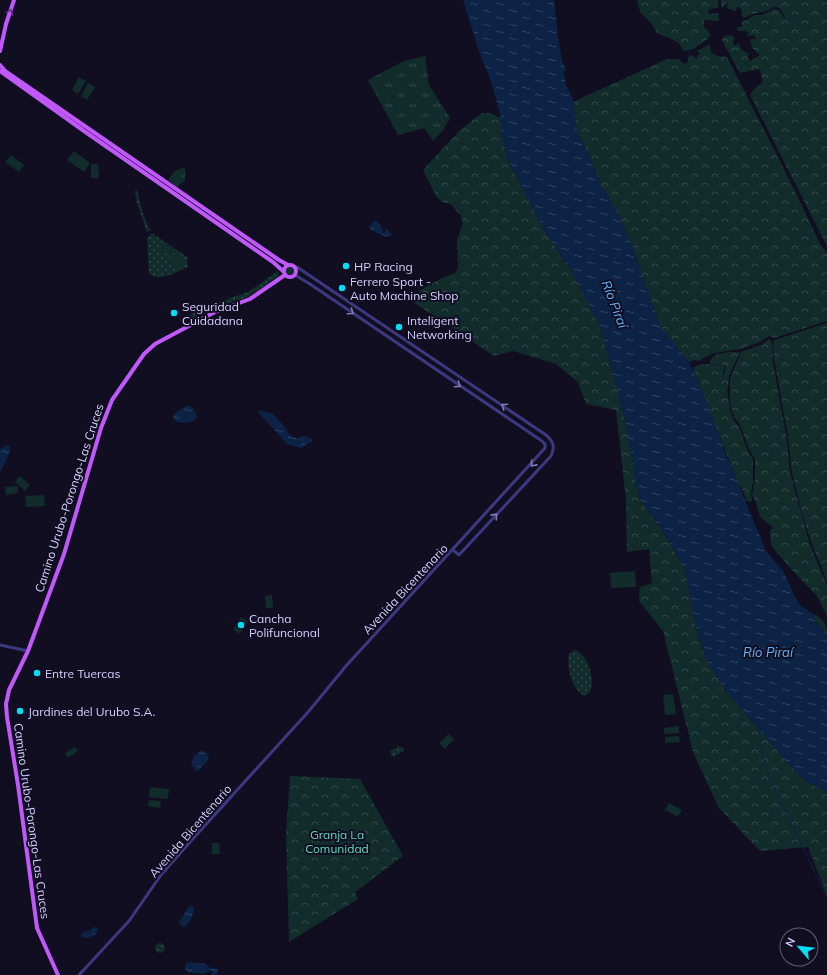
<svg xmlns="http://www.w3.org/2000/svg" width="827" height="975" viewBox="0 0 827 975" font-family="Mulish,sans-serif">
	<defs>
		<pattern id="grass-tufts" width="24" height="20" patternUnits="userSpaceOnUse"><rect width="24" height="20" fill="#112c2b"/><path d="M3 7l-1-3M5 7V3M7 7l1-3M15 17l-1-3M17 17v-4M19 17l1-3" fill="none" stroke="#334a4b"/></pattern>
		<pattern id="forest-crowns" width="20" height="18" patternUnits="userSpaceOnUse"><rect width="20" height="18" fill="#112c2b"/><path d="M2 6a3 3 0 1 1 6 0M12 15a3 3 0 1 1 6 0" fill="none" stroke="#334a4b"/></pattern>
		<pattern id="park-dots" width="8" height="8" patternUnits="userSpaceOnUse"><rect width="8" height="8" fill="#112c2b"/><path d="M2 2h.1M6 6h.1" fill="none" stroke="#334a4b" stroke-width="1.8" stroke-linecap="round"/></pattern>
		<pattern id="water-ripples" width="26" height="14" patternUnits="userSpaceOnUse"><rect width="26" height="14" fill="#0d2346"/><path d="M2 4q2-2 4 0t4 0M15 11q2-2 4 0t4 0" fill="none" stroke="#2f4262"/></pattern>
	</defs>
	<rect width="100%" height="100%" fill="#110e22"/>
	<g fill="url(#grass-tufts)">
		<polygon points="425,56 429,85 450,118 443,130 433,141 424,128 398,135 368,80 404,61"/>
		<polygon points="185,167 185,180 179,185 179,188 168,180 175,171"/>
		<circle cx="290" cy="270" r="4.5"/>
	</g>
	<g fill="url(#forest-crowns)">
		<path d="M637,0H718L719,7L708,10L709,14L718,13L719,21L704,20V27L711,35C705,42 693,51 684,51L678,42L657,33L652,24L640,12Z"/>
		<polygon points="721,0 827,0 827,246 750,95 753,90 763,82 760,70 759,69 740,73 723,42 722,39 725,36 732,35 734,38 733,45 735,46 738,43 742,50 749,54 747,57 750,61 760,55 753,49 750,42 751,39 756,39 754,35 748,36 747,34 750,34 745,30 743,31 738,31 737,27 742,27 742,22 755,15 762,15 774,9 779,10 784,18 785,17 780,9 776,6 766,11 752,14 744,18 741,15 742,11 739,7 737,7 736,11 733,11 731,9 728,9 726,8 728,5 727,2 723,8 721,7"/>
		<path d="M708,45H710L711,52C716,57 719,56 726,57L728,59L794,189L820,244L827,253V321L774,338L769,336L760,342L741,349L714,353L698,361L695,360L689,362L661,328L643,278L632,245L616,210L601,186L588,152L577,132L573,102L667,59H680V61L686,65L688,61V58L689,56L692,55L697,59V55H699L700,54L697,51Z"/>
		<polygon points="482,113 491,113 502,119 503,140 506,153 513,170 543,228 573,274 599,324 623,410 639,498 667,538 685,570 697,633 706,659 725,690 749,718 805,781 827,792 827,896 808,847 760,851 719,808 693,752 663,631 639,601 640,587 652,583 649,549 627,552 626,500 616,410 586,404 578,382 556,364 513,351 494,356 407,298 440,279 455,273 458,268 457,240 463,223 460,215 451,204 442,202 436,196 423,170 460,130"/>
		<polygon points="827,323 827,581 811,542 802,513 792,473 788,437 775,364 773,350 774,340"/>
		<polygon points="769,339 772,342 773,363 787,440 790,472 810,545 827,585 827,616 817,596 791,569 773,548 771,545 770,533 772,527 760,517 756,503 752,495 755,479 755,460 747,444 740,425 734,417 730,403 730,379 741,352 761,345"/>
		<path d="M731,352H740L729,376L728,389H727L730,409L734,421L739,426L746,447L753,460V479L751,495L752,501L750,502L747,501L743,491L738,483L693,368C701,361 715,365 724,366L725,368L723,372L724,379V374L726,367L723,365L711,364L709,362C713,353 723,353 731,352Z"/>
		<path d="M814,614C824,619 827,625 827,636L814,619Z"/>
		<polygon points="290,776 360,779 403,856 355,892 358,899 289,942 286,834"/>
	</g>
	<g fill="url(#park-dots)">
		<polygon points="135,190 137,190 143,214 150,230 149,231 147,232 136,200"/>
		<path d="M152,233L187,257L188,267C178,271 157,284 149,273L147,238Z"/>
		<polygon points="278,271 279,276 246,298 231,302 191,320 188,316 204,307 248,292"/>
		<path d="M574,650C588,652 600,689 585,696C572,691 566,666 569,654Z"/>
		<polygon points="399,746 404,748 404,751 393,757 391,755 390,751"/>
		<circle cx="160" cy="948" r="5"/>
	</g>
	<g fill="#112c2b">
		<polygon points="79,77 86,81 78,94 72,90"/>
		<polygon points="88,83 95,87 87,100 81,96"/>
		<polygon points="381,89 395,97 391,104 377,96"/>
		<polygon points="421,93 425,105 417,108 413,96"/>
		<polygon points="74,151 90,163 84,172 67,160"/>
		<polygon points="11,155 24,165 19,172 5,162"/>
		<polygon points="91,164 98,164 99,178 91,178"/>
		<polygon points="162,242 174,249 170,256 158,248"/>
		<polygon points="174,254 183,262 178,268 169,259"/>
		<polygon points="20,476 30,485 25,491 15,482"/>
		<polygon points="18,486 18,493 6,495 5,487"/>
		<polygon points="44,495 45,506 26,507 25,496"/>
		<polygon points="635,571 636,587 611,588 610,573"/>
		<polygon points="272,595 273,608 266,608 265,596"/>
		<polygon points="241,617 248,621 240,634 233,630"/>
		<polygon points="673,694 676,714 665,715 663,695"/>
		<polygon points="679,726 679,733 664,734 664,728"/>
		<polygon points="449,734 454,739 445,749 439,743"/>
		<polygon points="679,736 680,742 665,743 665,737"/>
		<polygon points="75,747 78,751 68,758 65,753"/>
		<polygon points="150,787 169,789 168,799 149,797"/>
		<polygon points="149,800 161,801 160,808 148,806"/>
		<polygon points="669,803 682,810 678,817 665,810"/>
		<polygon points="212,843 219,843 220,854 212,854"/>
	</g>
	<g fill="url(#water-ripples)">
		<polygon points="463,0 554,0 558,37 562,61 565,68 564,75 566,85 573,99 577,132 588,152 601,186 616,210 632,245 643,278 661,328 689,362 703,391 725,452 766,551 783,571 797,601 800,605 813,614 814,619 827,636 827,792 805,781 790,766 725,690 706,659 697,633 685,570 667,538 639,498 623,410 599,324 573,274 543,228 513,170 506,153 503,140 500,113 491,81 479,51"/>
		<polygon points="375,221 377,221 383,229 383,233 385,233 385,230 387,229 392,234 391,236 387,237 371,230 369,226"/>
		<path d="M187,406C194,406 195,412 197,417L194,421C188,423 179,424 174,420L173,415L180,410Z"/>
		<polygon points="258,410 273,414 284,426 288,433 292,437 297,438 305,436 312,439 312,442 309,443 301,448 287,444 258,412"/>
		<path d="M8,445L10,447C10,458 1,465 0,475V449Z"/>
		<polygon points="202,750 207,753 209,759 198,771 196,771 191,764 194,756"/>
		<path d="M190,905L194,907C194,914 190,923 184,927L179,924V922Z"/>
		<polygon points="93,927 98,928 96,934 89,938 82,937 81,936 83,932 91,930"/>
		<polygon points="190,962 206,964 211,969 216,968 218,969 217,975 212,975 211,970 203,974 188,972 185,968 186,963"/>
	</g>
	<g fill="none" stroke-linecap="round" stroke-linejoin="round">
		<g stroke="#0d2346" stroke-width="1">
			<polyline points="823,0 827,11"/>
			<polyline points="757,726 765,767 776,794 789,819 827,897"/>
		</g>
		<g stroke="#3c3980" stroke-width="3">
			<path d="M295,267H297L546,435C554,442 555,447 551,456L459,555L453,550"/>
			<polyline points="0,645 28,651"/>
			<polyline points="79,975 129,921 161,875 190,842 309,711 346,666 545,448 545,444 542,441 310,284 295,275"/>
		</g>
		<g stroke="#c058fc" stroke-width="4">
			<polyline points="0,51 6,24 14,0"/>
			<polyline points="0,65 5,71 279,260 288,265"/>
			<polyline points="0,71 84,131 273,262 283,271"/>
			<circle cx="290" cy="271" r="6"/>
			<polyline points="58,975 37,928 18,785 7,717 6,704 9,690 28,651 64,554 101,428 112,400 144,354 155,344 215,312 250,299 285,275"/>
		</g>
	</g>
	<defs><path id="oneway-chevron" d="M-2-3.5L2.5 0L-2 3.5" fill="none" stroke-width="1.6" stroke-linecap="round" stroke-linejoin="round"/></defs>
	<use stroke="#602f84" href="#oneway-chevron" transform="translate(10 12) rotate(-72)"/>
	<g stroke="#817cb9">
		<use href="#oneway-chevron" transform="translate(351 312) rotate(35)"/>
		<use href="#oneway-chevron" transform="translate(458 385) rotate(34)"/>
		<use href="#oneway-chevron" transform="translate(504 406) rotate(-146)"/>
		<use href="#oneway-chevron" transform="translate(533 464) rotate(132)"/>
		<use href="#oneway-chevron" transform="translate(495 516) rotate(-48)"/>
	</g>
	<g fill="#04ddf6" stroke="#110e22" stroke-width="1.5">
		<circle cx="346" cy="266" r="4"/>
		<circle cx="342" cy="288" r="4"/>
		<circle cx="174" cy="313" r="4"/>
		<circle cx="399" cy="327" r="4"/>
		<circle cx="241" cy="625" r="4"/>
		<circle cx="37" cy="673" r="4"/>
		<circle cx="20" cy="711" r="4"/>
	</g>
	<g text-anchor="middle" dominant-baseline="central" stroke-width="4" stroke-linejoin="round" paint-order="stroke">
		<g font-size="12" fill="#d5cffe" stroke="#110e22" text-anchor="start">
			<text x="354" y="266">HP Racing</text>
			<text x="350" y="281">Ferrero Sport -<tspan x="350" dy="14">Auto Machine Shop</tspan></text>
			<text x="182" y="306">Seguridad<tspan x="182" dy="14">Cuidadana</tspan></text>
			<text x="407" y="320">Inteligent<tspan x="407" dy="14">Networking</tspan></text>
			<text x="249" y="618">Cancha<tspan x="249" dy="14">Polifuncional</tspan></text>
			<text x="45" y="673">Entre Tuercas</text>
			<text x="28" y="711">Jardines del Urubo S.A.</text>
		</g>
		<g font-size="12" fill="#d5cffe" stroke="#110e22">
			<text transform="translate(69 498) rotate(-72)">Camino Urubo-Porongo-Las Cruces</text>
			<text transform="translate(405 589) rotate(-47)">Avenida Bicentenario</text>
			<text transform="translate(32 821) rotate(82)">Camino Urubo-Porongo-Las Cruces</text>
			<text transform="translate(190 831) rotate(-49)">Avenida Bicentenario</text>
		</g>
		<g font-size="12" fill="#5cddbd" stroke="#110e22">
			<text x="337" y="834">Granja La<tspan x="337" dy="14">Comunidad</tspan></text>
		</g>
		<g font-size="13" font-style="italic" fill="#5fb3fd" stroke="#110e22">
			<text transform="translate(615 304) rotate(69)">Río Piraí</text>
			<text x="768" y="652">Río Piraí</text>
		</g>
	</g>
	<g transform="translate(799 947) rotate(298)"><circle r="19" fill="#110e22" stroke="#5f5b7a"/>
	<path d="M0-3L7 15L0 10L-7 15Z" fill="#04ddf6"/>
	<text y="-6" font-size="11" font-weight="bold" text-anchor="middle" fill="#d5cffe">N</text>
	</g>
</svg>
